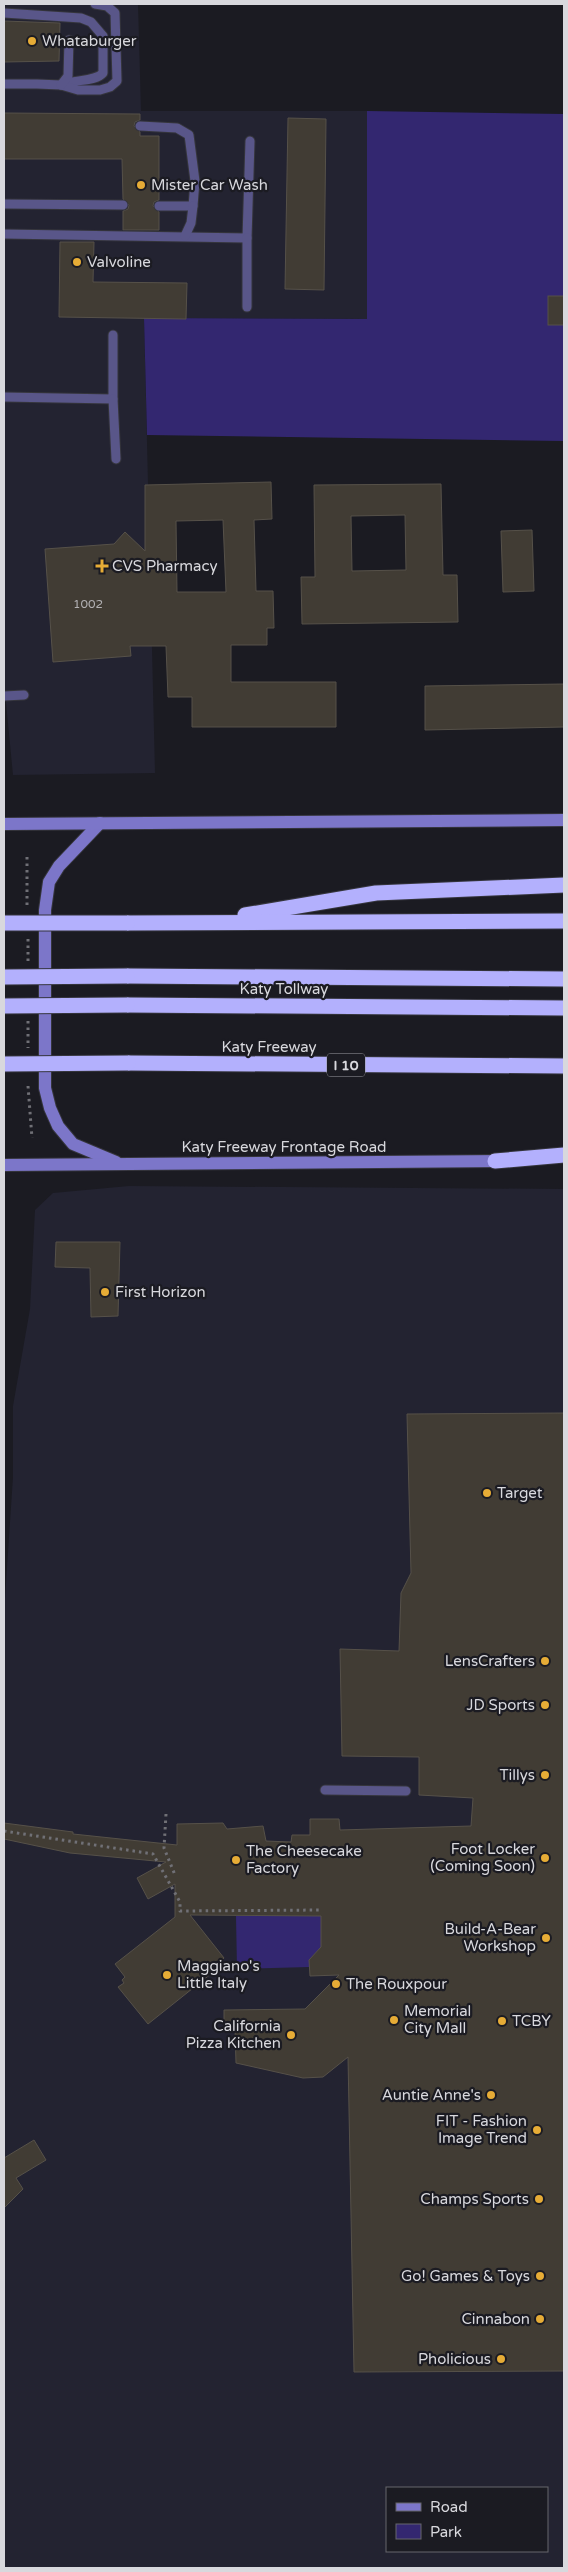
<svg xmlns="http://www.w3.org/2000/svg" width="568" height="2572" viewBox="0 0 568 2572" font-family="'Varela Round',sans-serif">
	<rect width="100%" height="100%" fill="#1b1b22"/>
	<g fill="#232331" fill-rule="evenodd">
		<polygon points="4,4 138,4 141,111 367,111 367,319 144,318 155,773 13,775 4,682"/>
		<path d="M129,1186L564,1189V2568H4V1613L13,1477V1406L30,1309L35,1210L53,1193ZM387,2488H547V2551H387Z"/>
	</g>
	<g fill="#332770">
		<polygon points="367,111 564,114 564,441 147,435 144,318 367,319"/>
		<polygon points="236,1916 321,1916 321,1947 309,1960 309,1967 237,1969"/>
	</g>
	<g fill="#413c34" stroke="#565149" fill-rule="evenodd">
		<polygon points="4,21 60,23 59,61 4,62"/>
		<polygon points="4,113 140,114 140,120 135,122 134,126 140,132 140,136 159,136 159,200 154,202 153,206 159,212 159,230 123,230 123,211 128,209 129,205 123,199 122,159 4,159"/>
		<polygon points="288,118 326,119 324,290 285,289"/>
		<polygon points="60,242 94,242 93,282 187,283 186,319 59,317"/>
		<rect x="548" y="296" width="16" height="29"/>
		<path d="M271,482L272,519L254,520L256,591H273L274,628H267V645H231V682H336V727H192V697H168L166,646H130L131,656L53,662L45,549L114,544L125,532L145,551V485ZM223,520L226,592H177L176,521Z"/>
		<path d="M441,484L443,575H457L458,622L302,624L301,577H315L314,485ZM405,515L406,570L352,571L351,516Z"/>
		<polygon points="532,530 534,591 503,592 501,531"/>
		<polygon points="564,684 564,727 425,730 425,686"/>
		<polygon points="56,1242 120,1242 118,1316 91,1317 90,1268 55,1267"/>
		<polygon points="564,1413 564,2371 354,2372 348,2057 323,2077 303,2078 236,2063 235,2031 224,2031 224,2010 305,2009 339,1975 310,1976 309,1960 321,1947 321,1916 190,1915 224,1958 209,1970 212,1973 148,2024 118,1987 124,1983 122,1980 125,1977 115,1964 175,1917 175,1884 148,1899 137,1878 166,1862 70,1853 4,1839 4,1823 73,1832 73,1834 177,1845 177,1824 223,1823 227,1829 263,1826 266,1841 291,1842 292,1835 310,1835 310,1819 339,1819 340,1830 471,1826 473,1798 419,1795 419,1757 342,1756 340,1649 399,1651 401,1593 411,1573 407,1414"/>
		<polygon points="34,2140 46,2160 16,2178 23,2189 4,2208 4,2158"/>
	</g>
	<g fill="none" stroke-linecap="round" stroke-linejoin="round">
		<defs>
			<g id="lane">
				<path d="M4,13L81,18L91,22L103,36V73C95,82 75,79 61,85"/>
				<polyline points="4,84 37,84 61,85 78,90 100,90 110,87 117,81 115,13 107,6 95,4"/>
				<polyline points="61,85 68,76 69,40"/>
				<polyline points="140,126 177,128 189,135 195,181 193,206 159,206"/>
				<polyline points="4,204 123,205"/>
				<polyline points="4,234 247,238 250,141"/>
				<polyline points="185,236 191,223 193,206"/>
				<polyline points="247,307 247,238"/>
				<polyline points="4,397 113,399 113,335"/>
				<polyline points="113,399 116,459"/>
				<polyline points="4,696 24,695"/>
				<polyline points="325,1790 406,1791"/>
			</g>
			<g id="secondary">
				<polyline points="100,823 59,866 49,882 45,910 45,1088 50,1108 58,1126 73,1144 116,1162"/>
				<polyline points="4,824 564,820"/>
				<polyline points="4,1165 504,1161"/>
			</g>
			<g id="highway">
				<polyline points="245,915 376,893 564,885"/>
				<polyline points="127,923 564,921"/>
				<polyline points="127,976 564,979"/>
				<polyline points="127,1005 564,1008"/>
				<polyline points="128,1063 564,1066"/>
				<polyline points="495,1161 564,1155"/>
			</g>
		</defs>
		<use href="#lane" stroke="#35353c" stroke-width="11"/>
		<use href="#secondary" stroke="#35353c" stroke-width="14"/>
		<use href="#highway" stroke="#35353c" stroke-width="17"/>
		<g stroke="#707076" stroke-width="3" stroke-dasharray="2.5 4" stroke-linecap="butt">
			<polyline points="27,857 27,908"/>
			<polyline points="28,939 28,963"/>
			<polyline points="28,1021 28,1048"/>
			<polyline points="28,1086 32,1138"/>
			<polyline points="166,1814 164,1848 175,1875"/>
			<polyline points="4,1831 153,1854 180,1902 180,1911 322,1910"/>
		</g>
		<use href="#lane" stroke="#595689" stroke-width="9"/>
		<use href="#secondary" stroke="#7c76c9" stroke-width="12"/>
		<use href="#highway" stroke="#b3b0fd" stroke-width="15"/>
		<defs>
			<g id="highway-bridge">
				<polyline points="4,923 127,923"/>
				<polyline points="4,977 127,976"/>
				<polyline points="4,1006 127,1005"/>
				<polyline points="4,1064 128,1063"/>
			</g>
		</defs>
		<use href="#highway-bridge" stroke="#35353c" stroke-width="17" stroke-linecap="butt"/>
		<use href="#highway-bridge" stroke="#b3b0fd" stroke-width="15"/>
	</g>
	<g fill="#e6ac36" stroke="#1b1b22" stroke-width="2">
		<circle cx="32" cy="41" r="5"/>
		<circle cx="141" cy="185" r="5"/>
		<circle cx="77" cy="262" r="5"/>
		<path d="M99.5 558.5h5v5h5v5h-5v5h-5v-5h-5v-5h5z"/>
		<circle cx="105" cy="1292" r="5"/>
		<circle cx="487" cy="1493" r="5"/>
		<circle cx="545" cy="1661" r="5"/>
		<circle cx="545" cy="1705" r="5"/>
		<circle cx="545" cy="1775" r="5"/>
		<circle cx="545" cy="1858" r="5"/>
		<circle cx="236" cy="1860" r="5"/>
		<circle cx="546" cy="1938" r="5"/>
		<circle cx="167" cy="1975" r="5"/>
		<circle cx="336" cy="1984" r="5"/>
		<circle cx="394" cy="2020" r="5"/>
		<circle cx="502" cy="2021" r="5"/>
		<circle cx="291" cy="2035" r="5"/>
		<circle cx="491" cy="2095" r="5"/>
		<circle cx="537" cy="2130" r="5"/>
		<circle cx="539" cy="2199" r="5"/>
		<circle cx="540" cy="2276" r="5"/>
		<circle cx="540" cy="2319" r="5"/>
		<circle cx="501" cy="2359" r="5"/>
	</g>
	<g text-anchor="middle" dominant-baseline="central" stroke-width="4.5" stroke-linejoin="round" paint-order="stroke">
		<g font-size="12" fill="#b2b1b3">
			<text x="88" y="604">1002</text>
		</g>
		<rect fill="#1b1b22" stroke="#9f9fa5" stroke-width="1" x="327" y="1053.5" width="38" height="23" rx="4"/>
		<g font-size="14" font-weight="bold" fill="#d8d8dd">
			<text x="346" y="1065">I 10</text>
		</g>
		<g font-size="15" fill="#d8d8dd" stroke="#1b1b22" text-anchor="end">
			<text x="42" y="41" text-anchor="start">Whataburger</text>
			<text x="151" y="185" text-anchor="start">Mister Car Wash</text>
			<text x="87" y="262" text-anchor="start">Valvoline</text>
			<text x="112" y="566" text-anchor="start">CVS Pharmacy</text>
			<text x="115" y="1292" text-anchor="start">First Horizon</text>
			<text x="497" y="1493" text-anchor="start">Target</text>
			<text x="535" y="1661">LensCrafters</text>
			<text x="535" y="1705">JD Sports</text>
			<text x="535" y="1775">Tillys</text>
			<text x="535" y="1849">Foot Locker<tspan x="535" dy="17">(Coming Soon)</tspan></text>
			<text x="246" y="1851" text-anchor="start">The Cheesecake<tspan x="246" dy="17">Factory</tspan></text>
			<text x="536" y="1929">Build-A-Bear<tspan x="536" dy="17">Workshop</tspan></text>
			<text x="177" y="1966" text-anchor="start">Maggiano's<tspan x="177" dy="17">Little Italy</tspan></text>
			<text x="346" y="1984" text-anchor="start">The Rouxpour</text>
			<text x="404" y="2011" text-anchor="start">Memorial<tspan x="404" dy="17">City Mall</tspan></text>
			<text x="512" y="2021" text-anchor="start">TCBY</text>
			<text x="281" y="2026">California<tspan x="281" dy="17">Pizza Kitchen</tspan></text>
			<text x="481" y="2095">Auntie Anne's</text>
			<text x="527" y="2121">FIT - Fashion<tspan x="527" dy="17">Image Trend</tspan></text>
			<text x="529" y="2199">Champs Sports</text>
			<text x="530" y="2276">Go! Games &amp; Toys</text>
			<text x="530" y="2319">Cinnabon</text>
			<text x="491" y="2359">Pholicious</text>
		</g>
		<g font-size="15" fill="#d8d8dd" stroke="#1b1b22">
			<text x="284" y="989">Katy Tollway</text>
			<text x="269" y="1047">Katy Freeway</text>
			<text x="284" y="1147">Katy Freeway Frontage Road</text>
		</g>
	</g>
	<rect width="568" height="2572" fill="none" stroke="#d8d8dd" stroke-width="10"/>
	<rect x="386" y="2487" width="162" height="65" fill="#1b1b22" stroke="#67676d"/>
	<rect x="396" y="2503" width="25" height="8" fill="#7c76c9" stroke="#67676d"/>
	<text x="430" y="2512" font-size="15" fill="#d8d8dd">Road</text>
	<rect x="396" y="2524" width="25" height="15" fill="#332770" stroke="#67676d"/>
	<text x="430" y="2537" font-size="15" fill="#d8d8dd">Park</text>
</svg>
